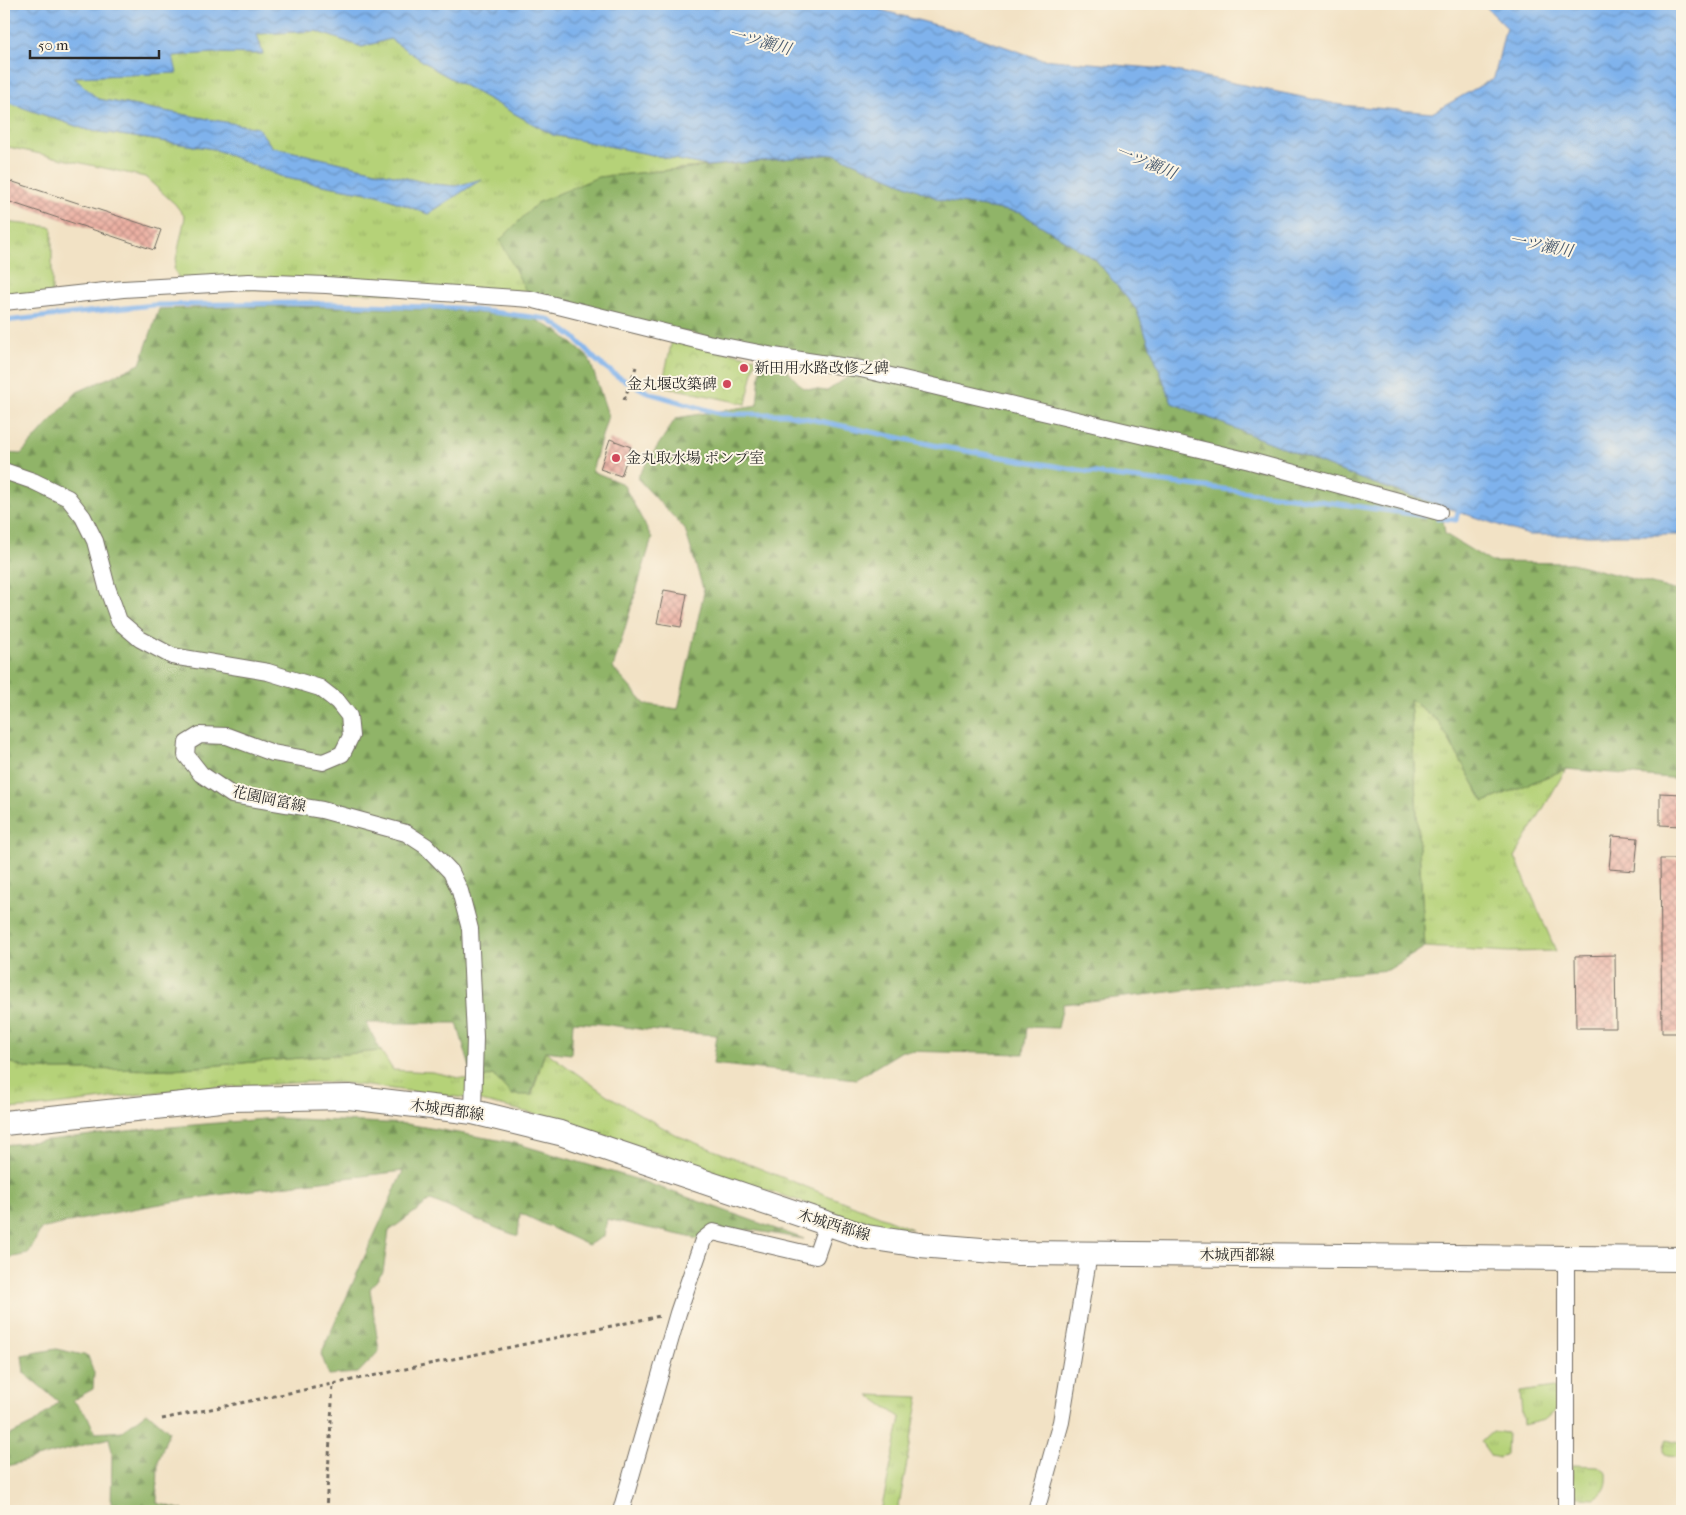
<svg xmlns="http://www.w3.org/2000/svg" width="1686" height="1515" viewBox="0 0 1686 1515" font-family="'IM FELL French Canon','Noto Serif JP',serif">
	<defs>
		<pattern id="grass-tufts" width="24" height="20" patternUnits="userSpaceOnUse" patternTransform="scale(1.25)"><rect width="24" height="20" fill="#b5d278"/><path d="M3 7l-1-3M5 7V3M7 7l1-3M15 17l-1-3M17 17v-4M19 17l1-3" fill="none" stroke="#9cb468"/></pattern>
		<pattern id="forest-firs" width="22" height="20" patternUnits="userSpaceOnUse" patternTransform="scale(1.25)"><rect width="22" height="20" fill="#90b468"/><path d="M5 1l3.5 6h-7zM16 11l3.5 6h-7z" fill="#769356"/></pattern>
		<pattern id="park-crowns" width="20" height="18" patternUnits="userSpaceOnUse" patternTransform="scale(1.25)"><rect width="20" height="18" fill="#b5d278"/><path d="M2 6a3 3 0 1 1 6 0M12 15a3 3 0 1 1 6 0" fill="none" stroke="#9cb468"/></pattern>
		<pattern id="water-waves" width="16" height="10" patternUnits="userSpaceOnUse" patternTransform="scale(1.25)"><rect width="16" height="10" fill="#7fb2ec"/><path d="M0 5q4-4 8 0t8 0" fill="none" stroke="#6891bf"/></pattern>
		<pattern id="building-cross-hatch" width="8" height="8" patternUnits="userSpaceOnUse" patternTransform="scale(1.25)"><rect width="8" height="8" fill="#ecb0a3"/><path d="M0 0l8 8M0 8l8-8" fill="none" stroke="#bf8f85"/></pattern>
	</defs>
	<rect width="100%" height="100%" fill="#fcf5e5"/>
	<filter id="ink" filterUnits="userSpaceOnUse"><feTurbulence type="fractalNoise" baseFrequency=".02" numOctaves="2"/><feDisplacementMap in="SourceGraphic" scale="10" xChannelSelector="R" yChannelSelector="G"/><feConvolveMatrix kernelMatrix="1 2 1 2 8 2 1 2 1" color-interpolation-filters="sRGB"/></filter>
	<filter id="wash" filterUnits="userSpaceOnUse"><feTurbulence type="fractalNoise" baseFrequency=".0096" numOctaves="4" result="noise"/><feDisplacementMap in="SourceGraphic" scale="20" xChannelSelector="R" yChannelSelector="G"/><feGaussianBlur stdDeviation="1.12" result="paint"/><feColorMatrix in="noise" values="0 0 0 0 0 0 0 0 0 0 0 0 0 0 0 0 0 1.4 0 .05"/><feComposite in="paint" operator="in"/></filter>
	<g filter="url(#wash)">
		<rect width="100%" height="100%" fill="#f2e2c5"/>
		<g fill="url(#grass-tufts)" stroke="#707e52">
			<polygon points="316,31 362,47 390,39 436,70 553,135 708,166 598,177 530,299 183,286 174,269 185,217 175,204 145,177 4,146 4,101 87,130 214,149 285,178 378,195 428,214 480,180 456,186 432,184 272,147 258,128 98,99 72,77 176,73 172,56 213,53 263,54 256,34"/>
			<polygon points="4,222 52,227 52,297 4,302"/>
			<polygon points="1410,699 1439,722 1484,802 1566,769 1515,857 1556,951 1509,952 1425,947"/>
			<polygon points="381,1051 393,1070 432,1072 474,1081 493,1075 512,1094 532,1095 545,1051 607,1095 676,1135 912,1229 882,1226 850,1218 555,1119 473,1099 344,1083 309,1082 175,1090 38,1107 4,1109 4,1060 25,1068 57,1070 173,1069"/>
			<polygon points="1554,1387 1558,1408 1544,1420 1523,1425 1520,1392"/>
			<polygon points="869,1395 919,1397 898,1511 881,1511 901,1418"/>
			<polygon points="1493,1431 1507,1433 1506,1454 1499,1458 1491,1456 1481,1442"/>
			<path d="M1667,1439L1679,1442L1682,1446V1453L1677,1457L1667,1456C1662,1451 1664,1446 1667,1439Z"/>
			<path d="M1572,1465L1598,1466L1607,1472C1608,1485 1606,1493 1593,1498L1579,1497L1572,1493Z"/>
		</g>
		<g fill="url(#forest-firs)" stroke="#5e704a">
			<polygon points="834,154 941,200 1021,213 1096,260 1136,309 1172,403 1358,478 1441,506 1445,534 1491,562 1572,563 1682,592 1682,779 1566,769 1484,802 1439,722 1410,699 1425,947 1388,970 1266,981 1063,1004 1058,1028 1027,1027 1024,1054 902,1051 856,1079 713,1064 717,1035 646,1030 603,1024 573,1022 571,1054 545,1051 531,1095 512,1095 493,1075 474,1081 457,1023 366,1023 381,1051 173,1069 57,1070 25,1068 4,1060 4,453 21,454 77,392 140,364 159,309 266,306 339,307 448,310 532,318 559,332 589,358 608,415 592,471 623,484 652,538 613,668 645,704 678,709 704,592 685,529 637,478 676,418 757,405 761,365 784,367 803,388 827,391 860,369 530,299 500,240 537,203 598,177"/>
			<path d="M275,1118L407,1124L515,1143L639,1180L804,1239L751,1230L713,1232L703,1240L607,1219L604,1236L588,1245L520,1213L518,1236L501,1230L431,1200L389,1231L383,1272L370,1289L379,1351L358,1373L329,1375L321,1354L403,1171C282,1186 160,1199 41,1229L28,1254L4,1259V1145L136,1130Z"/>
			<polygon points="56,1349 88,1356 94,1373 93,1389 73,1400 88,1417 95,1433 122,1431 147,1412 169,1431 158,1462 157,1503 183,1510 183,1511 111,1511 112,1451 109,1438 4,1467 4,1438 33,1424 59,1402 24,1373 22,1355"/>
		</g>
		<polygon fill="url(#park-crowns)" stroke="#707e52" points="672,340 756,358 746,404 662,386"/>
		<polygon fill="url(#water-waves)" stroke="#556e8c" points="4,4 859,4 969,34 1040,59 1166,69 1341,105 1432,113 1494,78 1506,27 1483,4 1682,4 1682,535 1528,535 1358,478 1172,403 1136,309 1096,260 1021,213 941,200 834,154 708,166 553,135 436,70 390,39 362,47 316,31 257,34 263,54 213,53 173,56 177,73 73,77 98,99 258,128 272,147 432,184 456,186 482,179 428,214 378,195 285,178 214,149 87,130 4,101"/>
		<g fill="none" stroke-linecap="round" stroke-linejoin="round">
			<g stroke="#7fb2ec" stroke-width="5">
				<polyline points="4,321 153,305 305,303 460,308 548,319 574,337 597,361 617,376 649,393 721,414 786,414 943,447 1114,476 1291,497 1425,516"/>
				<polyline points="1438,518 1456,520 1459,506"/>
			</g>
		</g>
		<g id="blocks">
			<g fill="url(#building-cross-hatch)">
				<polygon points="4,179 161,230 154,250 4,200"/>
				<polygon points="610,439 631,447 621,476 600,469"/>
				<polygon points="664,590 687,594 681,627 657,623"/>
				<polygon points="1660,793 1682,794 1682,826 1660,825"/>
				<polygon points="1612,836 1638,838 1635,871 1609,869"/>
				<polygon points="1660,859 1682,859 1682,1033 1662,1033"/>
				<polygon points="1615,955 1616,1028 1576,1028 1575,956"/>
			</g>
		</g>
	</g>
	<g filter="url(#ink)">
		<use href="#blocks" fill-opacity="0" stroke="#716b61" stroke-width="1"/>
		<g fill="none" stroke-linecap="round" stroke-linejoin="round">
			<defs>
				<g id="street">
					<polyline points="4,302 123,289 249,282 326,285 530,299 708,343 774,356 861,369 1250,461 1439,512"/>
					<polyline points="4,471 33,481 68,498 83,517 95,541 107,587 119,621 140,639 172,656 268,672 320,688 338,702 349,716 351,736 342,754 323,762 273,753 227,736 200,735 187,743 186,755 201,774 232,795 322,810 406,833 426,846 451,872 460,891 470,929 475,1037 473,1112"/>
					<polyline points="621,1511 678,1313 703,1240 713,1232 816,1256 827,1224"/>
					<polyline points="1036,1511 1061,1422 1089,1254"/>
					<polyline points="1566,1511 1566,1258"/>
				</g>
				<polyline id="secondary" points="4,1123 230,1099 349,1097 473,1112 560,1133 867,1237 920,1245 1018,1253 1682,1259"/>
			</defs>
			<use href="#street" stroke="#716b61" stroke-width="18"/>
			<use href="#secondary" stroke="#716b61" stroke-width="26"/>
			<g stroke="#716b61" stroke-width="3" stroke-dasharray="4 4" stroke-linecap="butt">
				<polyline points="624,400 636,367"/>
				<polyline points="162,1419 333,1384"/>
				<polyline points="326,1511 333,1384 660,1316"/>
			</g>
			<use href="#street" stroke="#fff" stroke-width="16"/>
			<use href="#secondary" stroke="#fff" stroke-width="24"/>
		</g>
	</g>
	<g fill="#d1495b" stroke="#fcf5e5" stroke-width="2">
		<circle cx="744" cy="368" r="5"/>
		<circle cx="727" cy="384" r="5"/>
		<circle cx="616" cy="458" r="5"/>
	</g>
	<g text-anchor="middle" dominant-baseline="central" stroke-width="4" stroke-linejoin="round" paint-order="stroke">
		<g font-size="15" fill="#2b2b2b" stroke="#fcf5e5" text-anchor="start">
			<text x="754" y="368">新田用水路改修之碑</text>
			<text x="717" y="384" text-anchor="end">金丸堰改築碑</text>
			<text x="626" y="458">金丸取水場 ポンプ室</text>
		</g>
		<g font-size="15" fill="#2b2b2b" stroke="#fcf5e5">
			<text transform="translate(269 799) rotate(12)">花園岡富線</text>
			<text transform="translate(447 1110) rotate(8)">木城西都線</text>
			<text transform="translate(834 1225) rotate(17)">木城西都線</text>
			<text x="1237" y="1255">木城西都線</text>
		</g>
		<g font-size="16" font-style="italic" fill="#485a6f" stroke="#fcf5e5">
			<text transform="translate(760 41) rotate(15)">一ツ瀬川</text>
			<text transform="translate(1146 162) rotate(22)">一ツ瀬川</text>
			<text transform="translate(1541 245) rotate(11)">一ツ瀬川</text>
		</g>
	</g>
	<rect width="1686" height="1515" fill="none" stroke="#fcf5e5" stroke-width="20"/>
	<path d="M30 50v8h129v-8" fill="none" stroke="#2b2b2b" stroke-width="2.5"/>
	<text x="38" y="50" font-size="15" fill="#2b2b2b" stroke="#fcf5e5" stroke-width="4" paint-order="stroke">50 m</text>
</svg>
